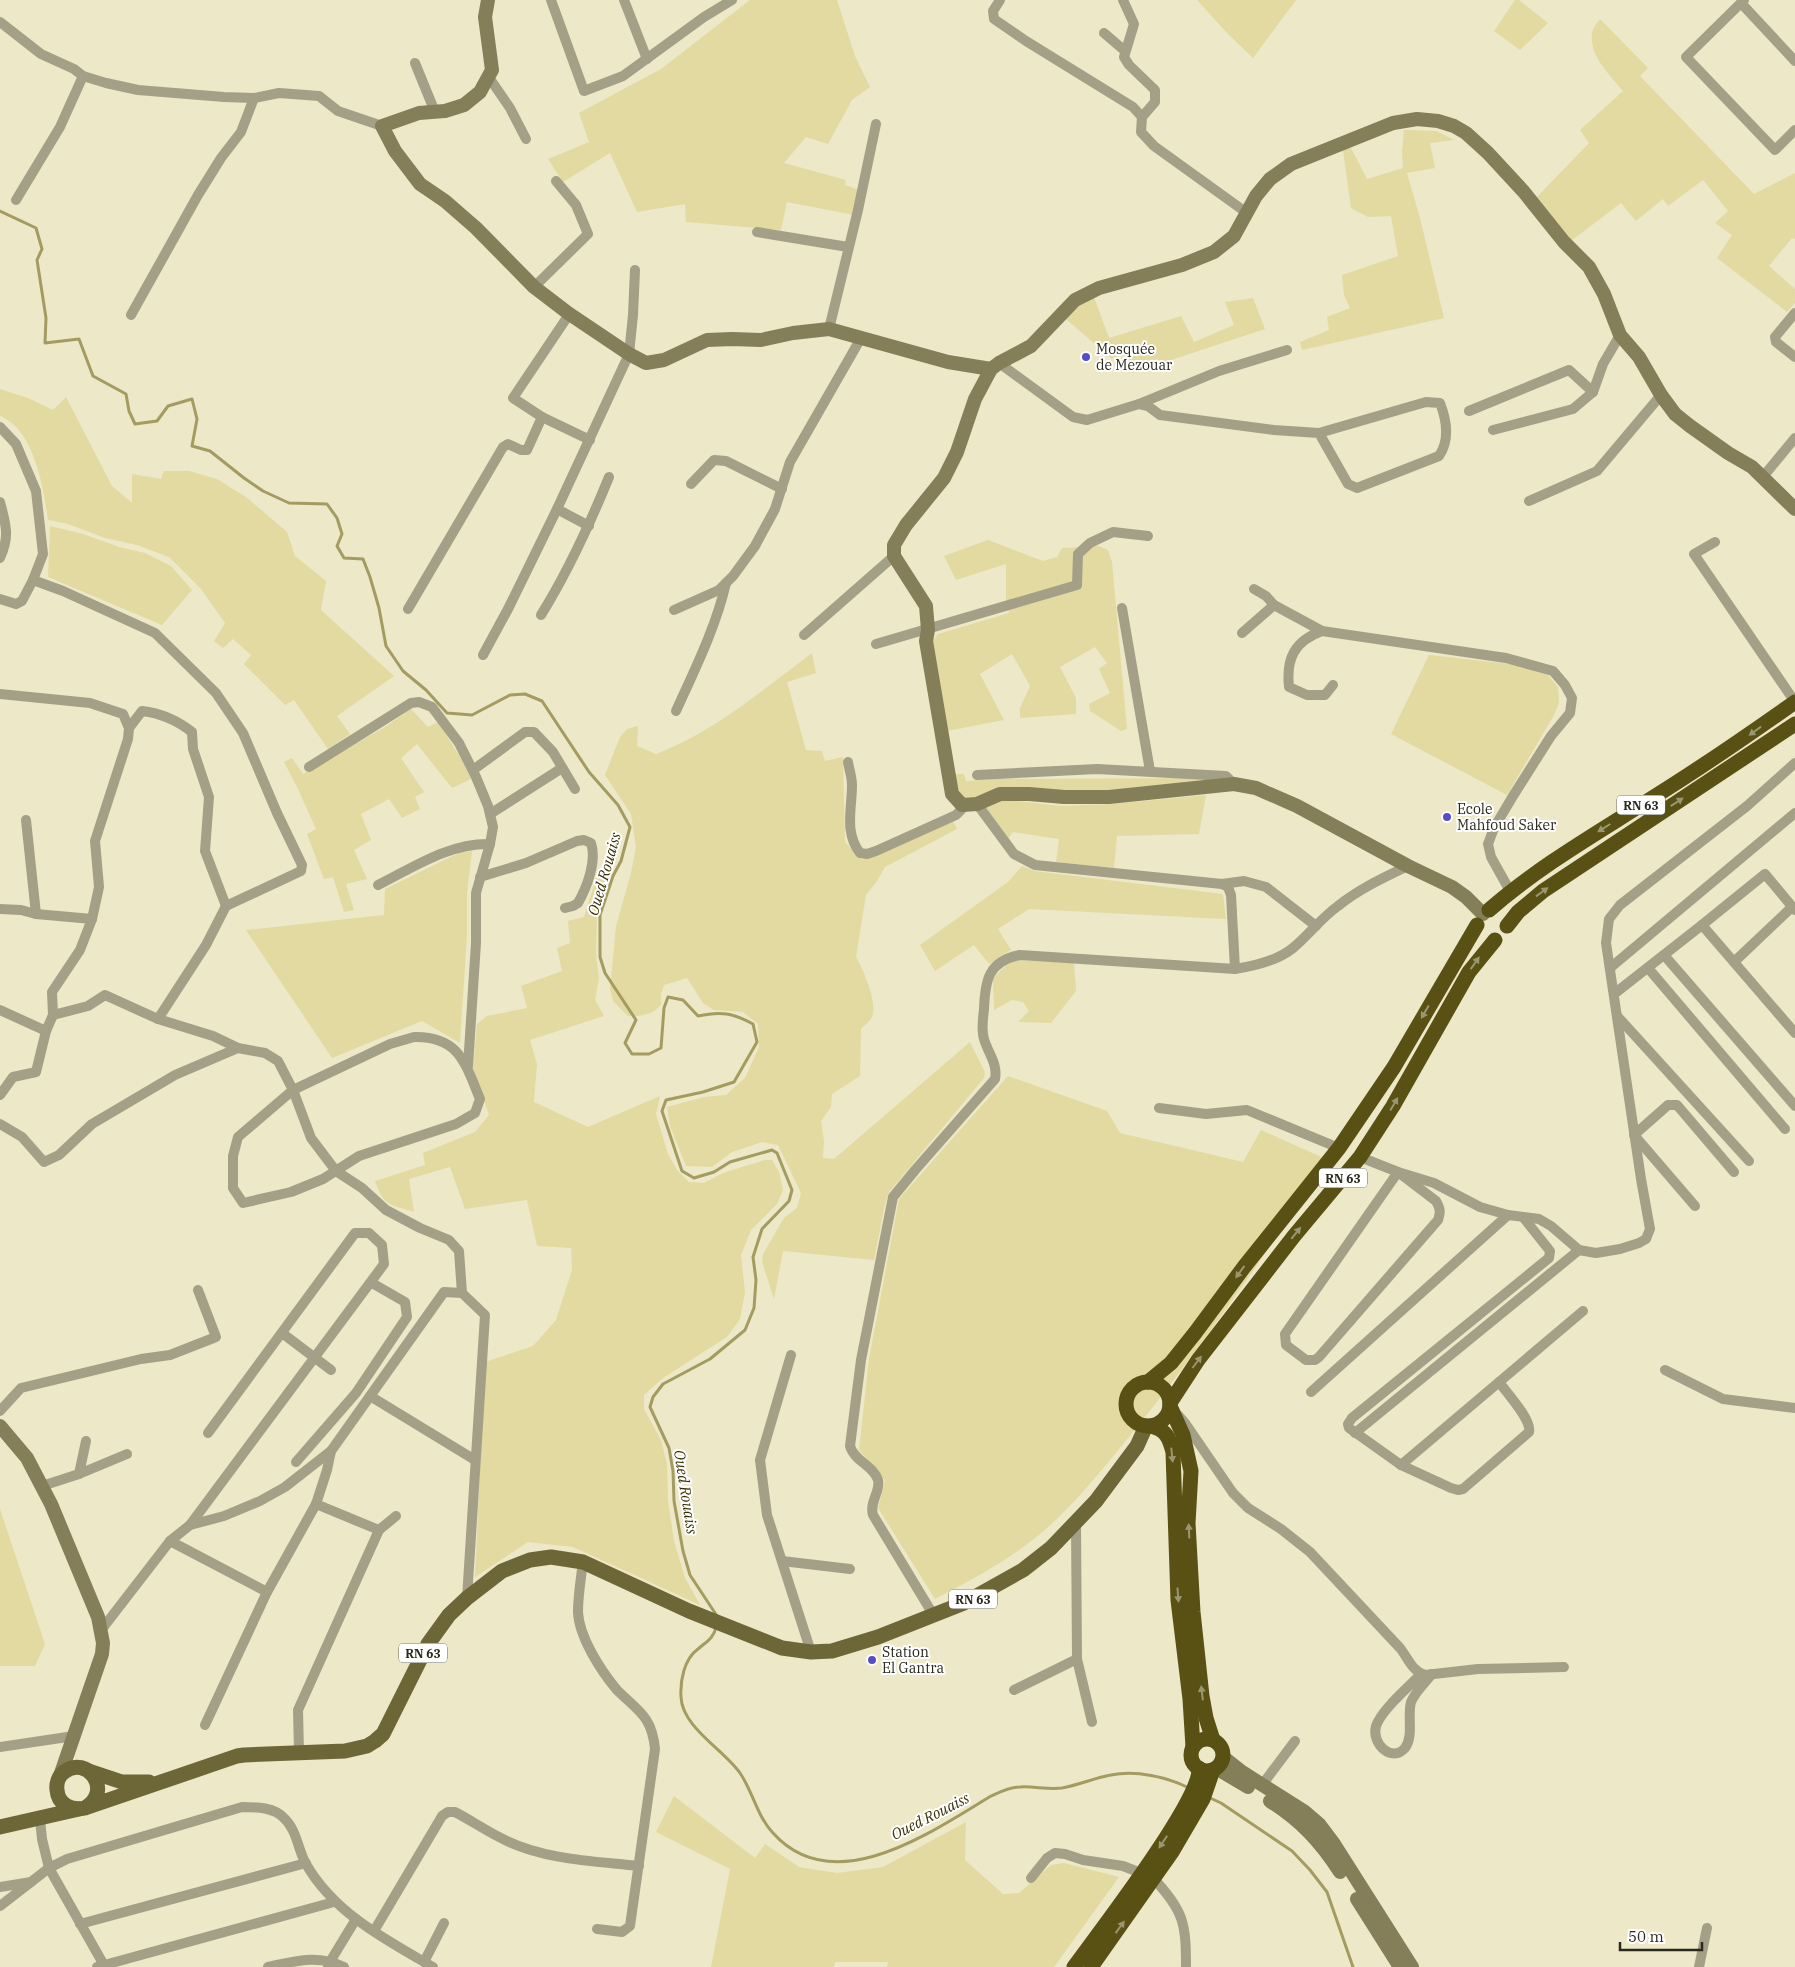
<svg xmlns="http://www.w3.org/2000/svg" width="1795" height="1967" viewBox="0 0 1795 1967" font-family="'IBM Plex Serif',serif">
	<rect width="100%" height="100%" fill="#ede8c8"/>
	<g fill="#e2daa0">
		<polygon points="750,0 837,0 855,56 870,87 852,100 828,144 806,137 784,163 846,180 845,185 859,190 854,215 787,202 781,230 686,222 685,204 637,212 610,153 563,182 548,159 589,142 579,113 661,69"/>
		<polygon points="1197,0 1296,0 1253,58 1228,34"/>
		<polygon points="1515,0 1519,0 1548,23 1520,50 1494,31"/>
		<path d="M1600,19L1648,68L1640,76L1754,194L1795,173V239L1792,238L1769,266L1795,289V303L1787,312L1717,258L1732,235L1715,223L1728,211L1703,180L1668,206L1663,199L1636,221L1621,203L1571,241L1536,198L1589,143L1580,130L1623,91C1610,75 1589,56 1592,33C1593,28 1597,23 1600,19Z"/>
		<polygon points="1404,130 1436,131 1454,140 1430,143 1435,168 1407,173 1420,218 1444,318 1302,350 1300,342 1329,330 1327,317 1350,308 1344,295 1342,275 1398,256 1391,216 1368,217 1351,208 1343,150 1351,148 1367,179 1403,168 1402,152"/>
		<polygon points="1094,297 1109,338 1181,316 1194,342 1234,325 1225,302 1253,298 1265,329 1132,373 1124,355 1111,358 1066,319 1078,305"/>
		<path d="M0,389L28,398L53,410L66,397L112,486L132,503V474L161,479L164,471H189L217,479L246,497L287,532L295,556L326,581L321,610L394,676L337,716L350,734L328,749L294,700L285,705L244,664L251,655L233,639L223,648L214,641L225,623L201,589L169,557L137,545L105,538L68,524L48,520C44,491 36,444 13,424C9,421 4,418 0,415Z"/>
		<polygon points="50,526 83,534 119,547 145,553 171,566 192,590 162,625 48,577"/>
		<polygon points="988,540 1043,561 1057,557 1062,548 1099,546 1108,550 1112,562 1127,729 1121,731 1090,711 1089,704 1110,693 1099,669 1107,663 1095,647 1060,667 1076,698 1076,714 1020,718 1020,708 1030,686 1012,654 980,674 1004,720 947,731 930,644 938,634 1009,613 1006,600 1006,564 956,580 944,556"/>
		<path d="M812,653L816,673L787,682L806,750L822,751L825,761L843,757L845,842L862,860L952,819L957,829L885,867L877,881L866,895L856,957C863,969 878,1003 872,1017C870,1021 864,1026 861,1029L860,1076L832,1094L831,1107L821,1121L824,1141L823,1158L834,1159L970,1042L985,1072L984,1078L889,1192L885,1204L874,1260L783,1251L774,1299L762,1262L763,1254L784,1218L797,1208L801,1193L778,1145L762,1142L732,1152L712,1167L686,1166L670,1126L667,1107L704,1097L726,1095L745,1078L759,1047L758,1024L743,1012L714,1010L703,1003L687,978L664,985L661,994V1005C652,1015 642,1016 628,1016L613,1001L610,989L616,926L631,873L636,847L631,814L605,775L620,737L627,729L638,726L637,746L656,754C714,732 762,690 812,653Z"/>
		<polygon points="1429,655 1510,664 1548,675 1558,687 1559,703 1554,715 1507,795 1391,734"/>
		<polygon points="411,709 428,727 438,722 462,760 471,779 452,788 417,744 401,758 424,792 415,797 420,809 402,818 389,799 361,814 371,840 354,850 367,879 346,884 354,910 344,912 333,877 324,879 307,834 316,829 298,789 284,762 292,758 303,774 385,727"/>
		<polygon points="953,774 964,774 966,781 995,779 1208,778 1207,783 1113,792 969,798 960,798"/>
		<polygon points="1206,795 1199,834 1117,836 1114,868 1056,862 1059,839 1013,832 1007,840 984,807 1002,799 1060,806 1112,804"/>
		<polygon points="472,851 467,893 467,935 460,1043 422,1021 332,1058 246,930 384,915 385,889 459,853"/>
		<polygon points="1022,866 1034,871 1223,894 1226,919 1029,909 998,929 1011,950 989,964 974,945 935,971 920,945 1008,882"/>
		<path d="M598,872L609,875L597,912L596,955L599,978L595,1000L604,1016L530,1040L537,1064L534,1102L588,1127L660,1096L656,1114L668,1154L677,1170L689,1182L704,1183L723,1173L765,1160H772L779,1172L783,1190L777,1204L751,1230L741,1255L745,1293L740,1319L727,1337L663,1378L644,1395V1409L661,1440L667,1464L668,1501L674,1541L685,1578L700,1605L573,1547L528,1542L475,1577L485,1362L533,1346L556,1320L572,1270L571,1248L537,1246L527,1200L465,1209L450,1167L409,1179L414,1212C390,1204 384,1207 375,1181L425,1165L423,1153L475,1132L489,1115L473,1068L477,1024L487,1016L527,1008L521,986L562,971L557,948L570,943L568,921L584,917Z"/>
		<polygon points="1017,960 1074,963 1076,991 1051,1023 1018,1022 1029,1011 1023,1002 1012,1000 994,1010 993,979 1008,963"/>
		<path d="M1008,1076L1107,1111L1120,1133L1243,1162L1261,1130L1328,1160C1268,1251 1205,1342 1137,1427C1105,1466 1074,1507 1035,1538C1004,1563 970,1581 935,1599L878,1508L885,1481L859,1450L869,1359L899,1199Z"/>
		<polygon points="0,1509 45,1644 35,1666 0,1666"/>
		<polygon points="674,1796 755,1858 765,1844 799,1867 837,1873 883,1867 966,1822 965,1860 1003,1894 1019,1893 1051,1865 1064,1863 1119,1877 1054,1967 887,1967 888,1962 835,1962 834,1967 711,1967 730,1869 656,1832"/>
	</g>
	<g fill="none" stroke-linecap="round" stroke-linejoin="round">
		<g stroke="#a49b61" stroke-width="3">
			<path d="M0,211L36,228L42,249L37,260L46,318L45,343L79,339L93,376L126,394L129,411L135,424L157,421L168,406L192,399L197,419L192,446L210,451L244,478L263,491L289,503L327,504L337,518L342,534L337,546L344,558L363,559L370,577L379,608L386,646L403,671L426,690L447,713L472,715L510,695L525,694L542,701L589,772L618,805L630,827L621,861L613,876L600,915V957L605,973L636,1020L625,1043L632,1054H649L661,1048L664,1008L668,997L683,1000L698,1016C721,1011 733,1013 753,1024L757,1042L734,1082L703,1092L666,1100L662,1111L682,1171L694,1178L714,1172L730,1162L772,1150L777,1153L792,1190L789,1201L762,1229L753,1257L756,1280L754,1308L745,1330L710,1359L663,1384L653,1397L650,1407L669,1448L673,1471L674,1501L683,1551L690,1575L717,1616"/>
			<path d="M716,1627C714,1638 706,1642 698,1649C684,1659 680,1681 681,1697C682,1727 724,1750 740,1773C753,1792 757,1816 773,1833C834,1901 931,1832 991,1796C1000,1792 1010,1787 1020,1787C1034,1786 1048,1790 1062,1788C1079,1785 1094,1778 1111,1775C1136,1770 1167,1777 1189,1788"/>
			<polyline points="1208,1797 1221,1803 1292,1851 1310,1870 1327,1892 1353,1967"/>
		</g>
		<g stroke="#a4a087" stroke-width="10">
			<polyline points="551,0 584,91 623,76 704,17 732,0"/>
			<polyline points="624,0 647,59"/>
			<polyline points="1000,0 993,11 994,19 1026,41 1133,107 1142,117 1141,132 1154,146 1247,213"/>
			<polyline points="1123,0 1134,24 1124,57 1129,65 1155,90 1155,102 1142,117"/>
			<polyline points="1744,0 1686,57 1775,150 1795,130"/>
			<polyline points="1741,3 1795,61"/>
			<polyline points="0,22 41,54 74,69 83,76 106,83 138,90 224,97 254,98 279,93 319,96 338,111 382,126"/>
			<polyline points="1104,33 1125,51"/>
			<polyline points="415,63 435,112"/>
			<polyline points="488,76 510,108 526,139"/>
			<polyline points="16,200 60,127 83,76"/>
			<polyline points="757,232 848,247"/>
			<polyline points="534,287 588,234 576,205 556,181"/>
			<polyline points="1795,313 1775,337 1776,342 1795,357"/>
			<polyline points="131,315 198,195 221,158 241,132 254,98"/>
			<polyline points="829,329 858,210 876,124"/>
			<path d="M999,363L1073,417L1087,420L1139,404L1148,406L1160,415L1274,430L1319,433L1426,402L1440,403C1447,421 1450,440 1439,456L1357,488L1348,484L1319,433"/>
			<polyline points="1139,404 1219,371 1287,350"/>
			<polyline points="1469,411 1569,370 1593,392"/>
			<polyline points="542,417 513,398 570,313"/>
			<polyline points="0,427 16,444 36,491 43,554 33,580 22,601 16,604 0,599"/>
			<polyline points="1493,430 1573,409 1593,392 1603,364 1620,335"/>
			<polyline points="1762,478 1795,438"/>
			<polyline points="691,484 714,460 726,461 782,489"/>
			<polyline points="1529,501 1597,471 1661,395"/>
			<path d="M0,502C6,525 10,536 0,558"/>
			<polyline points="557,509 589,526"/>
			<polyline points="1715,542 1694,554 1795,702"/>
			<polyline points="33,580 63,591 155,633 216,693 243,733 277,813 302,865 301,871 226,906 206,945 158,1019"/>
			<polyline points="1254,589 1266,596 1274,605"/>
			<polyline points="1122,608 1150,771"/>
			<polyline points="408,609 503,447 508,444 521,450 527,450 542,417 590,440"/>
			<polyline points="674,610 719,590 733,576 755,546 775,509 790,462 861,338"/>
			<path d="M541,615C569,570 589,526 609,477"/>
			<polyline points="1242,633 1274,605 1322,631"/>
			<polyline points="804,635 894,556"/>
			<polyline points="876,644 1077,585 1078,554 1090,543 1113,532 1148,536"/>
			<polyline points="483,655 508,609 557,509 629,354 633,315 635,270"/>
			<path d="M1333,685L1325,695H1307L1289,687C1286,659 1294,641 1322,631L1506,658L1553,671L1565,685L1572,698L1570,713L1551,736L1513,796L1494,828L1488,844L1491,857L1510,891"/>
			<polyline points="0,694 90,703 123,714 129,728 128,739 95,841 99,887 92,919 80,950 52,992 53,1015 46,1031 36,1072 13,1077 0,1095"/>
			<path d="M676,711C695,669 716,627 726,583"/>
			<path d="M129,728L142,711C160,713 178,721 192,732L193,749L209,797L205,851L226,906"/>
			<path d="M848,762C849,769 852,777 852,785C852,809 844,832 860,853L867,854L876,851L956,815L961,810L962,805"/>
			<polyline points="309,767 411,703 419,702 432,707 459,743 476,777 488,806 493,827 490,844 476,893 476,943 468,1066"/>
			<polyline points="473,770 525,732 534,732 553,752 575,789"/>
			<polyline points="977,775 1097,769 1226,776 1234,784"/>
			<polyline points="977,804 1014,854 1035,865 1222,884 1244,881 1266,887 1316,926"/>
			<polyline points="490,814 562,768"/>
			<polyline points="26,820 36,914"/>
			<path d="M480,877L526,863L577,841L584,840L591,843C597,861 587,887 578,903L573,906L565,908"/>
			<polyline points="1222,884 1228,887 1231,895 1235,969"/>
			<path d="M378,885C414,867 449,843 490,844"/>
			<polyline points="0,909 21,910 36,914 92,919"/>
			<polyline points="1702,925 1765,874 1795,910"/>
			<polyline points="1664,955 1795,1106"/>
			<polyline points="1734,962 1792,907"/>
			<polyline points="1610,968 1795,813"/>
			<polyline points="1648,968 1785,1129"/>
			<polyline points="1614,994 1702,925 1795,1033"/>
			<polyline points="0,1010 46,1031"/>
			<polyline points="53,1015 88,1006 105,995 158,1019 213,1036 238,1048 265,1053 278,1061 293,1090 311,1138 336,1171 362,1188 386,1210 420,1228 449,1240 459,1251 462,1293"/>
			<polyline points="1618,1017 1749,1161"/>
			<path d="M414,1037C459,1036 465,1063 480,1099L475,1113L456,1124L359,1156L323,1179L291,1192L243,1203L233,1188V1156L238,1137L293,1090L390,1044Z"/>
			<polyline points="1159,1108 1206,1114 1247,1110 1339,1148"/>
			<polyline points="0,1124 22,1137 44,1162 59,1155 92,1124 175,1075 238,1048"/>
			<polyline points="1360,1157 1398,1172 1434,1183 1480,1207 1508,1215 1539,1219 1551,1226 1579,1250 1596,1253 1620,1249 1639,1243 1646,1239 1650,1229 1641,1179 1606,943 1609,919 1620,905 1747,806 1795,763"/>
			<path d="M1398,1172L1436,1201C1440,1208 1441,1212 1438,1220L1319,1357L1315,1360H1306L1286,1345L1285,1334Z"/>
			<polyline points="1695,1206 1634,1135 1668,1105 1677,1105 1734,1172"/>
			<polyline points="282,1333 331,1370"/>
			<polyline points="791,1355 760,1460 767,1515 811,1652"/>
			<polyline points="1665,1370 1723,1399 1795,1408"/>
			<path d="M1499,1382C1507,1393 1532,1420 1529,1432L1463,1489L1458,1490L1451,1488L1401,1465L1349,1428L1348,1424L1352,1418L1549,1258L1550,1251L1523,1217"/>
			<polyline points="1311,1392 1508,1215"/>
			<polyline points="370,1396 475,1460"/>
			<polyline points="0,1411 21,1388 141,1359 170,1355 216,1337 198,1290"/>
			<path d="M1178,1415L1185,1423L1233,1493L1248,1508L1281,1529L1310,1552L1400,1648C1408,1658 1412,1671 1425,1675L1478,1669L1564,1667"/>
			<polyline points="1355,1433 1579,1250"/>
			<polyline points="296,1462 356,1393 407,1317 405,1302 372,1283"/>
			<polyline points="1401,1465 1583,1311"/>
			<polyline points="79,1474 86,1441"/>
			<polyline points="42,1486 79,1474 127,1454"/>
			<polyline points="316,1504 327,1470 331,1451"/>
			<polyline points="1076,1524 1077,1659 1092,1722"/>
			<polyline points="190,1525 384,1264 382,1245 369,1233 355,1233 208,1433"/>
			<polyline points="379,1530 396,1516"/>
			<polyline points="170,1541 267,1592"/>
			<polyline points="782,1561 850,1569"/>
			<path d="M583,1562C581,1578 578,1595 578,1612C579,1637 601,1671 617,1690C638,1711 652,1716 655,1749L630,1926L622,1932L597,1929"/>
			<path d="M934,1616L873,1515C869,1502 881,1491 878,1480C874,1466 854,1461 850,1446L861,1360L893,1197L916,1169L995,1079C998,1064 988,1053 984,1039C981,1030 983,1019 984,1009C985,981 988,961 1020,955L1235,969C1255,966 1277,961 1293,948C1309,935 1321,918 1338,906C1359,889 1383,878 1408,866"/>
			<polyline points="102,1629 170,1541 190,1525 224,1516 260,1501 285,1487 331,1451 444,1292 462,1293 485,1315 467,1598"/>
			<path d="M1421,1674C1408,1688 1382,1709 1376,1726C1371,1744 1392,1763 1405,1748C1414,1736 1407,1716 1411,1702C1415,1692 1425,1683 1432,1674"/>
			<polyline points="1014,1690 1077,1659"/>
			<polyline points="205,1725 267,1592 316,1504 379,1530 298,1710 299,1752"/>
			<polyline points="0,1747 74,1736"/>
			<polyline points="1262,1785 1295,1741"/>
			<polyline points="40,1819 42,1839 49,1868 105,1967"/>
			<polyline points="1031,1878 1047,1858 1055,1853 1065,1854 1083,1860 1123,1866 1141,1873"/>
			<path d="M1154,1879C1184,1911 1186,1924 1186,1967"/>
			<polyline points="0,1887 31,1882"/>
			<path d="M0,1906L49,1868L67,1859L242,1807C256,1807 275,1807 285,1819C297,1831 298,1850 306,1864C334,1913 386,1940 433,1967"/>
			<polyline points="80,1924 306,1863"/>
			<path d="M374,1931L442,1816L448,1812H455C472,1821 488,1832 505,1840C546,1860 595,1861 639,1866"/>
			<polyline points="424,1962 444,1923"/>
			<polyline points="328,1965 356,1919"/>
			<polyline points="97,1967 334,1902"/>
			<path d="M268,1967C295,1961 318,1954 344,1967"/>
			<polyline points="1699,1967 1707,1928"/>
		</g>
		<g stroke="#847e59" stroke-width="14">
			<polyline points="488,0 485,17 492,70 480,92 464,105 445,111 419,113 382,126 395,151 420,184 445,201 476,228 534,287 568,313 629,354 646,363 664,360 707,340 732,339 761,340 793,333 829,329 948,362 991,369 999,363 1031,346 1075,300 1099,288 1182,265 1214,252 1234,236 1256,196 1270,179 1291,164 1393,123 1417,119 1438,121 1454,126 1466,133 1488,153 1524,192 1564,242 1589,267 1604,294 1620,335 1639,357 1661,395 1675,414 1690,426 1728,453 1752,467 1795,509"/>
			<polyline points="991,369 975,399 957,452 944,478 906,525 894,545 894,556 926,606 928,630 926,641 952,794 962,805 977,804 1000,794 1029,794 1064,797 1109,797 1234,784 1256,788 1297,806 1408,866 1452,887 1466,897 1483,914"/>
			<polyline points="0,1426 27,1458 51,1504 98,1617 103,1643 102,1654 60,1776"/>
			<polyline points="1223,1757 1242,1772 1305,1812 1319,1824 1334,1844 1412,1967"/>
			<polyline points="1216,1768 1248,1787"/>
			<path d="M1270,1801C1301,1821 1320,1841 1340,1872"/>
			<polyline points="1357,1899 1400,1967"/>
		</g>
		<g stroke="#6d6636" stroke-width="15">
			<polyline points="89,1771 122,1782 149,1782"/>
			<path d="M85,1808C114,1791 87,1754 64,1772C59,1776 56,1783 57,1790C58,1805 72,1811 85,1808L237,1756L244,1755L345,1751L367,1746L375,1741L383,1734L428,1644L449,1615L467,1598L502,1571L530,1560L551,1557L583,1562L689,1611L782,1648L811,1652L832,1651L878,1637L964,1603L1023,1570L1051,1548L1096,1501L1137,1446L1146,1426"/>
			<polyline points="0,1827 79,1809"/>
		</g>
		<g stroke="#595014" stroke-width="15">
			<path d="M1489,910C1538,867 1594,835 1649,800C1699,769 1747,736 1795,702"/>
			<polyline points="1507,926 1518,912 1543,891 1795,724"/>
			<polyline points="1148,1382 1171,1363 1195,1333 1244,1267 1339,1148 1394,1067 1477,925"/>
			<circle cx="1148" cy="1404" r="22"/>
			<polyline points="1170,1403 1198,1360 1294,1236 1360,1157 1393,1106 1469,972 1495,940"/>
			<polyline points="1170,1406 1183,1435 1191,1471 1188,1523 1193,1612 1202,1696 1206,1718 1213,1740"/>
			<path d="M1151,1426C1166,1430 1169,1437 1173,1452L1178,1600L1190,1699L1193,1747"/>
			<circle cx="1207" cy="1755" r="16"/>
			<path d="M1074,1967C1098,1934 1201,1801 1199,1768"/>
			<polyline points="1091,1967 1172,1852 1203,1799 1213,1770"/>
		</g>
	</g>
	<defs><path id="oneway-solid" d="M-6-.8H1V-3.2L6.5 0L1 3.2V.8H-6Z" transform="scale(1.25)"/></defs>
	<g fill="#9b9672">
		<use href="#oneway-solid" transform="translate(1755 731) rotate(144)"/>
		<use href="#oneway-solid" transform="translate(1677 802) rotate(-33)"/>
		<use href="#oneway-solid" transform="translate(1604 828) rotate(148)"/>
		<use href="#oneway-solid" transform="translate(1542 892) rotate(-36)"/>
		<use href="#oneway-solid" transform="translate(1475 963) rotate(-55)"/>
		<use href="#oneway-solid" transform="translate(1425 1012) rotate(120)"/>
		<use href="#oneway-solid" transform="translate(1394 1104) rotate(-60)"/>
		<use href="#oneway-solid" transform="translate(1296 1233) rotate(-51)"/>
		<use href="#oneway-solid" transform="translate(1240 1272) rotate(126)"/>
		<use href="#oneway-solid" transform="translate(1197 1362) rotate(-53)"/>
		<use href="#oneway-solid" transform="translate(1172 1455) rotate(84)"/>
		<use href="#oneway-solid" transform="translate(1189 1531) rotate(-93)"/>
		<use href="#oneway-solid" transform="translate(1178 1595) rotate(86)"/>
		<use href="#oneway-solid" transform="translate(1202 1693) rotate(-97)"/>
		<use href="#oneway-solid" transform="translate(1163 1842) rotate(124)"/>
		<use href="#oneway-solid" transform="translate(1120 1927) rotate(-54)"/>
	</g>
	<g fill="#564ec5" stroke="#fff" stroke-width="2">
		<circle cx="1086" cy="357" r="5"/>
		<circle cx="1447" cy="817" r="5"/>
		<circle cx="872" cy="1660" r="5"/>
	</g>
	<g text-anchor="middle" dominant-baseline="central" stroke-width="4" stroke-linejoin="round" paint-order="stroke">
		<g fill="#fff" stroke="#6a6961" stroke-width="1">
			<rect x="1617" y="795.5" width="48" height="19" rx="4"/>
			<rect x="1319" y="1168.5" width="48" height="19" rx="4"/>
			<rect x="949" y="1589.5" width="48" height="19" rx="4"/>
			<rect x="399" y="1643.5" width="48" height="19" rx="4"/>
		</g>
		<g font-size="12" font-weight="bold" fill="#2a291d">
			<text x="1641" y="805">RN 63</text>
			<text x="1343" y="1178">RN 63</text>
			<text x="973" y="1599">RN 63</text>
			<text x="423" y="1653">RN 63</text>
		</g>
		<g font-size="14" fill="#2a291d" stroke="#fff" text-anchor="start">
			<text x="1096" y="349">Mosquée<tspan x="1096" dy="16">de Mezouar</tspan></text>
			<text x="1457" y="809">Ecole<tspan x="1457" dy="16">Mahfoud Saker</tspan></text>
			<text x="882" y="1652">Station<tspan x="882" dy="16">El Gantra</tspan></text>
		</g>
		<g font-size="15" font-style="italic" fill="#362f00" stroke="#fff">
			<text transform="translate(604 874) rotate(-74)">Oued Rouaiss</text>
			<text transform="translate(686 1492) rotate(81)">Oued Rouaiss</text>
			<text transform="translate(930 1816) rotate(-27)">Oued Rouaiss</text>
		</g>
	</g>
	<path d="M1620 1942v8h82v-8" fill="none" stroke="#2a291d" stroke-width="2.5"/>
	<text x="1628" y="1942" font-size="15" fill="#2a291d" stroke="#ffffff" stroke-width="4" paint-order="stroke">50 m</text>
</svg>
